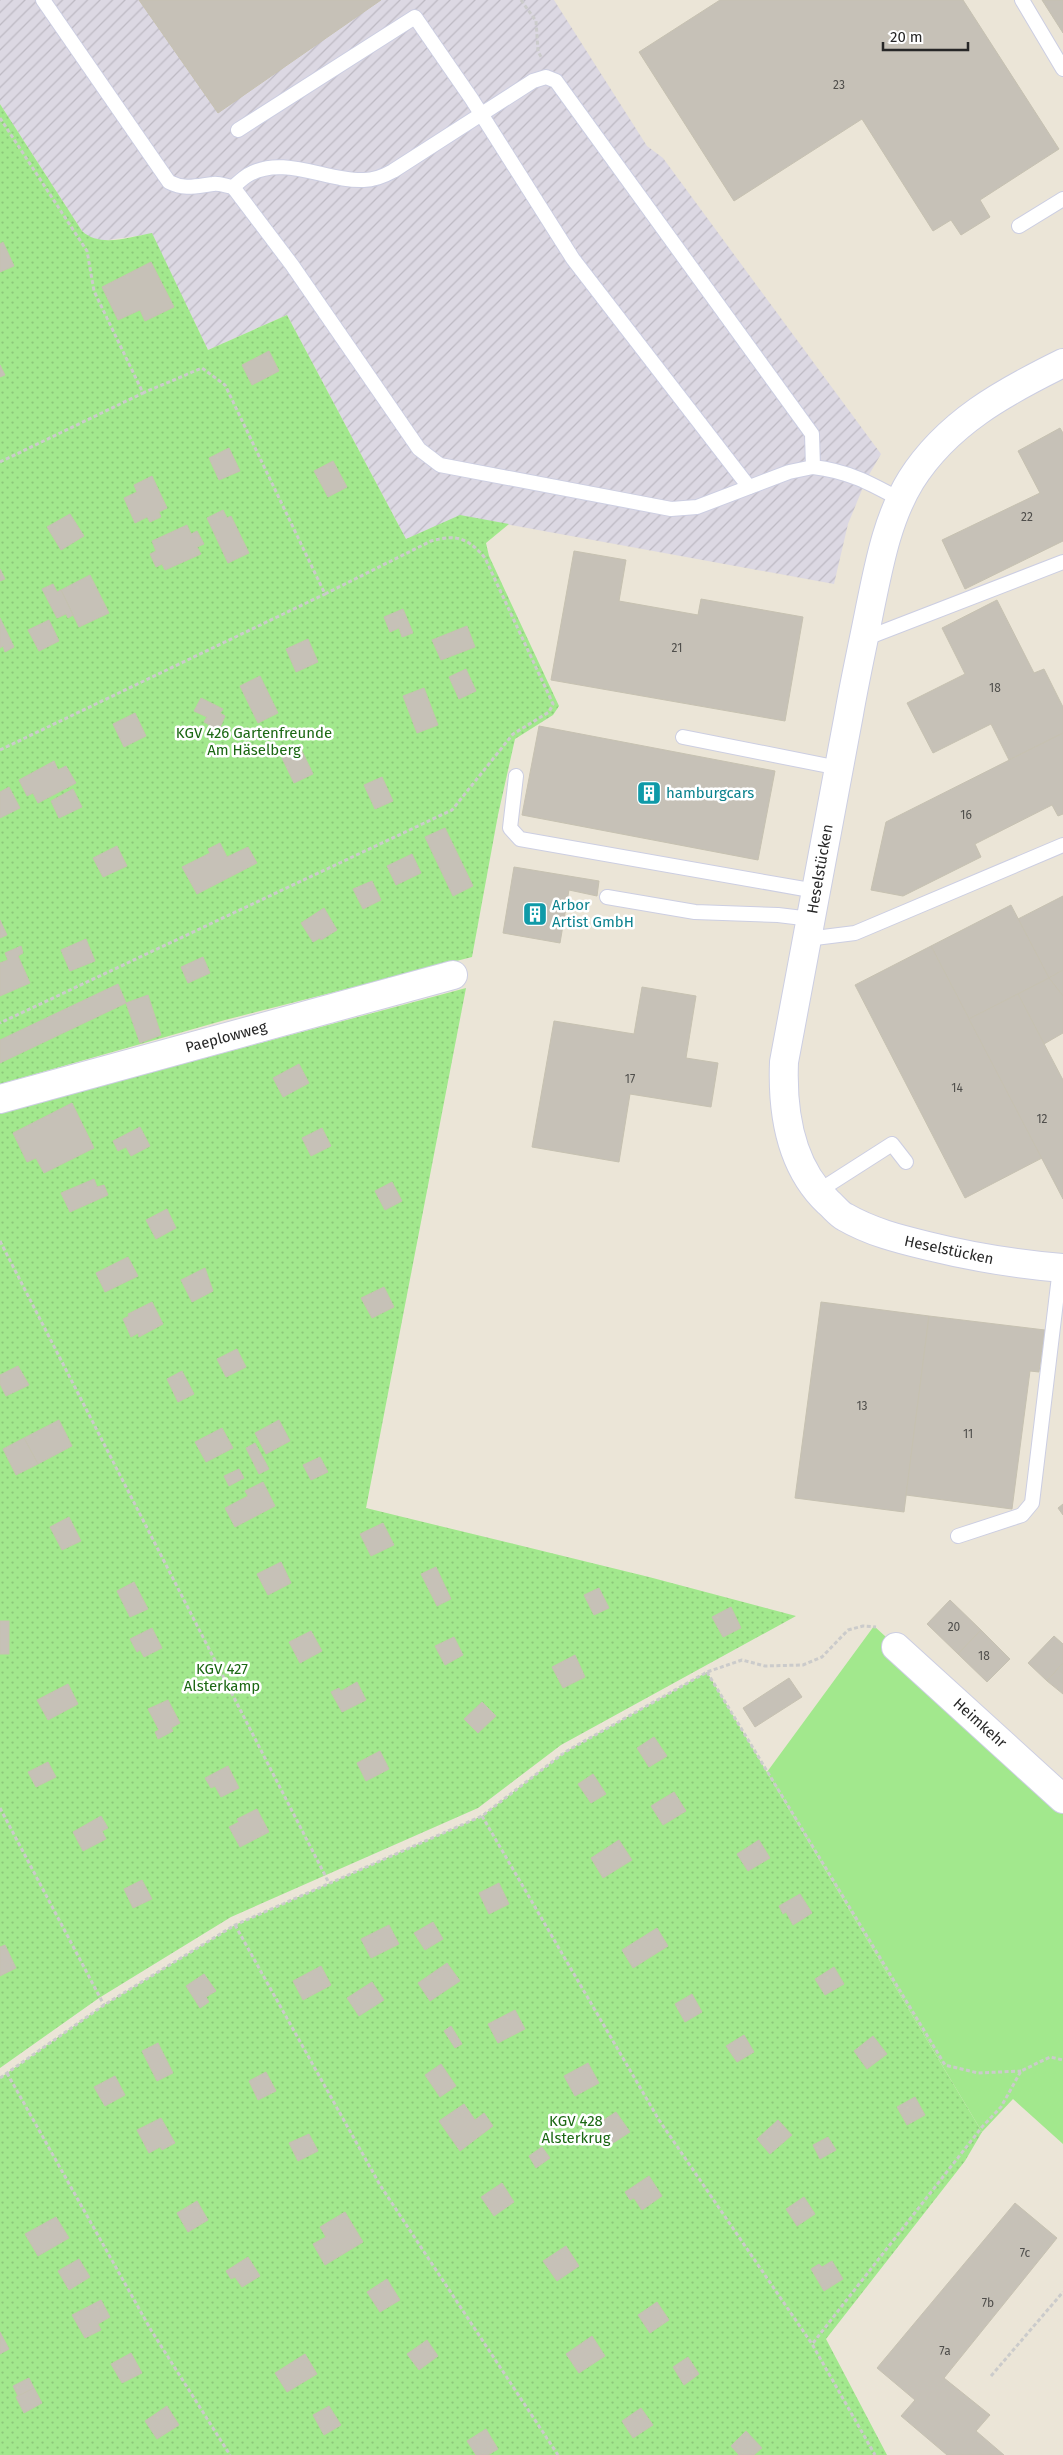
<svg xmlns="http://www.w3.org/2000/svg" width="1063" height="2455" viewBox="0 0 1063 2455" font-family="'Fira Sans',sans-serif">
	<defs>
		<pattern id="industrial-furrows" width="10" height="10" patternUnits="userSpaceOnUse" patternTransform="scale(1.25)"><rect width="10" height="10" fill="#dcd8e3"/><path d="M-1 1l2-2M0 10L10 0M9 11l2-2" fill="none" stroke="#bdb9c3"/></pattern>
		<pattern id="garden-dots" width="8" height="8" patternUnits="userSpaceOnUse" patternTransform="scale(1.25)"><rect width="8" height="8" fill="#a2e88d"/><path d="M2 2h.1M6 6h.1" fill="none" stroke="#8cc77a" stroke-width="1.8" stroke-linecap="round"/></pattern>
	</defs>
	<rect width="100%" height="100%" fill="#ebe5d7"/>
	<polygon fill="url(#industrial-furrows)" points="0,0 554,0 647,146 663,158 881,454 866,480 848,524 834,584 461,516 406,539 287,315 208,350 152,234 100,241 90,239 82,231 0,104"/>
	<polygon fill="#a2e88d" points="874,1626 1063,1799 1063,2144 1013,2099 982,2132 767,1772"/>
	<g fill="url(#garden-dots)">
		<path d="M0,104L82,231C100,248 129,237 152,233L208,350L287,315L406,539L460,515L509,524L486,543L489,556L559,706L553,715L515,739L498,815L472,957L225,1020L0,1084Z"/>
		<polygon points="466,988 366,1508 649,1577 796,1616 561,1745 478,1808 231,1917 99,1998 0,2068 0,1113"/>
		<polygon points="707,1672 982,2132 965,2161 826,2339 887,2455 0,2455 0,2078 104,2005 235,1925 482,1816 565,1752"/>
	</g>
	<g fill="#c6c1b7" stroke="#c6c1b1">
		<polygon points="139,0 381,0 218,113"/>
		<polygon points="720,0 963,0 1059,149 980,200 990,217 961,235 951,220 933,231 862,119 734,201 639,52"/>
		<polygon points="1042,0 1063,0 1063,33"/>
		<polygon points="3,242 14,266 0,272 0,244"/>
		<polygon points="151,262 174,307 145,321 140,310 118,320 102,287"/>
		<polygon points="269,351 279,371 252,385 242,365"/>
		<polygon points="0,365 5,375 0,377"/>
		<polygon points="1060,428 1063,433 1063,541 965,589 942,540 1040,493 1018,451"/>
		<polygon points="229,448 240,471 219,480 209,458"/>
		<polygon points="333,461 347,487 328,497 314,471"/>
		<polygon points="152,476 167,508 159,512 161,517 150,522 147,517 135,523 124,498 137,492 134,485"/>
		<polygon points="223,510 227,518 231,516 249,553 228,563 207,518"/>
		<polygon points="70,514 84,536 61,550 47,527"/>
		<polygon points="187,525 191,534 197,531 204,544 197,547 201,554 165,570 162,564 156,567 150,554 156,551 152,541"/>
		<polygon points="574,551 626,560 619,601 698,615 701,599 803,617 785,721 551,680"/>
		<polygon points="0,569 5,579 0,581"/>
		<polygon points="90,575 109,613 79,627 61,590"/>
		<polygon points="53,584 57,592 61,590 73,615 68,618 66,614 57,618 42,589"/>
		<polygon points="997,600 1034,673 1044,669 1063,707 1063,733 1009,760 991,724 933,753 907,703 965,674 942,628"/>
		<polygon points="403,609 413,633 402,637 399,628 390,632 384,617"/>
		<polygon points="0,618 14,647 5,652 3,646 0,648"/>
		<polygon points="49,620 59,641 39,651 28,630"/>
		<polygon points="467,626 475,647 441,660 432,640"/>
		<polygon points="308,639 318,662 296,672 286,649"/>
		<polygon points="466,669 476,691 459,699 449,677"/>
		<polygon points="260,676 278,713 258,723 240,686"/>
		<polygon points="424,688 438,725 417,733 403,696"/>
		<polygon points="201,698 223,709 220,713 225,716 219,730 204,722 207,717 194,711"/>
		<polygon points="135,713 146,736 124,747 113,724"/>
		<polygon points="539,726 775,771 758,860 522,815"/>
		<polygon points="1063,733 1063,814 1058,816 1052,805 975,844 981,857 903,896 871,890 886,822"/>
		<polygon points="301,749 313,774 294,783 282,758"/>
		<polygon points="54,761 58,770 66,766 76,783 38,803 33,793 27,796 19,780"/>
		<polygon points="382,777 393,801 375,809 364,785"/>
		<polygon points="9,787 20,808 0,818 0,792"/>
		<polygon points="73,789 82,807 59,818 51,801"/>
		<polygon points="445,828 473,886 453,896 425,837"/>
		<polygon points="220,843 227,857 248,847 257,863 197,894 182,867 210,853 208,849"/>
		<polygon points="117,846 127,866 103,877 93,858"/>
		<polygon points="412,854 421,873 396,885 387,866"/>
		<polygon points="514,867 599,881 597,896 569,890 560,943 503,933"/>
		<polygon points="372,881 381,900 363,909 353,889"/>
		<polygon points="1063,896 1063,970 1049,978 1018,919"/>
		<polygon points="1011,905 1049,978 969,1019 931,946"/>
		<polygon points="324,908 337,930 321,940 320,938 313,942 301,923"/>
		<polygon points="0,920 7,935 0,938"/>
		<polygon points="86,939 95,961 70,971 61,950"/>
		<polygon points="21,946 23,953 18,956 30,983 0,996 0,963 8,960 5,953"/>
		<polygon points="931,946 1042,1158 965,1198 855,985"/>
		<polygon points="203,957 210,973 188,983 181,967"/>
		<polygon points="1063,970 1063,996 1049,978"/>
		<polygon points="1049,978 1063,996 1063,1033 1044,1044 1018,994"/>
		<polygon points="118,984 126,1003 0,1063 0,1040"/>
		<polygon points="642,987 696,996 686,1058 718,1063 711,1107 630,1094 619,1162 532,1147 554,1021 634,1034"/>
		<polygon points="1018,994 1063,1080 1063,1199 969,1019"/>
		<polygon points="148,995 161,1035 140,1043 126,1003"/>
		<polygon points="299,1064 309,1083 283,1097 273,1078"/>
		<polygon points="72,1103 94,1148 44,1173 36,1158 27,1162 13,1133"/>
		<polygon points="140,1127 150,1146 131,1156 126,1147 118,1151 113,1141"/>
		<polygon points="322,1128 331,1146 311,1156 302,1138"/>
		<polygon points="94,1179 97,1187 104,1185 108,1195 70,1212 61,1193"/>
		<polygon points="392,1182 402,1201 385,1210 375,1191"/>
		<polygon points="167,1209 176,1228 156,1239 146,1220"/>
		<polygon points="128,1257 138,1276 105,1292 96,1273"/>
		<polygon points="205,1268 213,1291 192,1302 181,1280"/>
		<polygon points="384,1287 394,1307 372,1318 361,1298"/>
		<polygon points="152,1302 163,1324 139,1337 138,1333 131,1337 123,1319 129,1316 128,1314"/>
		<polygon points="821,1302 929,1316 904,1512 795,1498"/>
		<polygon points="929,1316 1045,1330 1039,1372 1030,1371 1012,1509 906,1495"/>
		<polygon points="237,1349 246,1367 226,1377 217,1359"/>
		<polygon points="18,1366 29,1385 6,1396 0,1384 0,1375"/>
		<polygon points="182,1371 194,1394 178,1402 167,1379"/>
		<polygon points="59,1420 72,1446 38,1464 24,1438"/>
		<polygon points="279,1420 290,1441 266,1454 255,1433"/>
		<polygon points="222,1428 233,1448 206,1462 195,1442"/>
		<polygon points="24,1438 38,1464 16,1475 3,1449"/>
		<polygon points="255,1443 269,1469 259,1474 246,1448"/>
		<polygon points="320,1457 328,1472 311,1480 303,1465"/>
		<polygon points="239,1469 244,1478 229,1486 224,1476"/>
		<polygon points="263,1482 275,1506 235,1527 225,1508 248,1496 245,1491"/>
		<polygon points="1063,1504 1063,1515 1058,1508"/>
		<polygon points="69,1517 81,1541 62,1550 50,1527"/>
		<polygon points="383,1523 394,1545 371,1556 360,1534"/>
		<polygon points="281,1562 291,1583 268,1595 257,1574"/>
		<polygon points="436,1567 451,1599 437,1606 421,1574"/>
		<polygon points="134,1582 148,1609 130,1617 117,1591"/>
		<polygon points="599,1588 609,1608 594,1615 584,1595"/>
		<polygon points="950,1600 981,1630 958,1654 927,1624"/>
		<polygon points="731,1607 741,1628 723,1637 712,1617"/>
		<rect x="0" y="1621" width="9" height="33"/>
		<polygon points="152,1628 162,1648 144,1657 140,1650 137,1652 130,1639"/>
		<polygon points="981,1630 1010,1659 987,1682 958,1654"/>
		<polygon points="311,1631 322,1651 300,1663 289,1642"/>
		<polygon points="1054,1636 1063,1644 1063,1663 1047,1681 1028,1663"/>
		<polygon points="454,1637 463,1655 445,1665 435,1646"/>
		<polygon points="575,1655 585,1677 563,1688 552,1667"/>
		<polygon points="1063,1663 1063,1694 1047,1681"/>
		<polygon points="789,1678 802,1697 755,1727 743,1708"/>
		<polygon points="357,1682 366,1700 342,1712 331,1692 339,1688 341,1691"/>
		<polygon points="68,1684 78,1704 48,1720 37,1700"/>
		<polygon points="168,1700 180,1723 171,1728 173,1731 158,1739 155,1732 159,1730 148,1709"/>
		<polygon points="482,1702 496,1716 478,1733 464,1719"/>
		<polygon points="654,1737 667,1756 649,1767 637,1748"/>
		<polygon points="380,1751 389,1769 366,1781 357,1763"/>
		<polygon points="48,1762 56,1777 36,1787 28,1772"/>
		<polygon points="228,1766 239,1788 221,1797 215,1786 211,1788 205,1778"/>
		<polygon points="593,1774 606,1794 591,1803 578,1784"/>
		<polygon points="674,1792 686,1811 663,1825 651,1806"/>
		<polygon points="257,1809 269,1832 240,1847 229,1827 239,1822 237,1819"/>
		<polygon points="101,1816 108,1828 102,1831 106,1839 83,1851 73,1832"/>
		<polygon points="619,1840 632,1860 603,1878 591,1858"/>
		<polygon points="759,1840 770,1858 748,1871 737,1854"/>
		<polygon points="142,1880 152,1899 133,1908 124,1889"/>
		<polygon points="499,1883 509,1904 489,1914 479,1893"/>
		<polygon points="800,1894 812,1913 793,1925 786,1912 783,1914 779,1906"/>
		<polygon points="433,1922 443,1939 425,1950 414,1933"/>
		<polygon points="389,1925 399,1944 371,1958 361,1939"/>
		<polygon points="657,1928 668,1946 633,1968 622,1950"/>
		<polygon points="5,1945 16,1968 0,1976 0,1947"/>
		<polygon points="447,1963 460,1981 430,2001 418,1983"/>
		<polygon points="321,1966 331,1985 303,2000 293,1981"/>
		<polygon points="834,1967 844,1984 825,1995 815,1979"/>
		<polygon points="204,1974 216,1991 206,1997 209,2002 200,2008 186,1986"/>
		<polygon points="372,1982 384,2000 359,2016 347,1998"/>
		<polygon points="692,1994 702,2012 685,2022 675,2004"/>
		<polygon points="515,2010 525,2029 498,2043 488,2024"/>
		<polygon points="451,2026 462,2044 455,2048 444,2031"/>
		<polygon points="744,2035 754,2052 737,2062 726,2046"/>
		<polygon points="873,2036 887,2054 867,2069 854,2051"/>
		<polygon points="158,2043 173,2073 157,2081 142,2051"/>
		<polygon points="588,2063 599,2083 575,2096 564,2076"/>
		<polygon points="441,2064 456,2086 440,2097 425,2075"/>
		<polygon points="266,2072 276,2091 258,2100 249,2081"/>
		<polygon points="115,2076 125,2095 105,2106 94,2087"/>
		<polygon points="915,2097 925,2115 907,2125 897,2107"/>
		<polygon points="464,2104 475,2120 484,2113 493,2126 460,2151 439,2121"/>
		<polygon points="616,2112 630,2132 610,2145 596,2125"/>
		<polygon points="161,2118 175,2143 162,2150 160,2147 149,2153 137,2130"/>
		<polygon points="778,2120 792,2135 770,2154 757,2139"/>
		<polygon points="309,2134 318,2151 298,2161 289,2143"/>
		<polygon points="828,2137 836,2150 820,2159 813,2145"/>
		<polygon points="542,2147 550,2158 536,2168 529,2156"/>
		<polygon points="649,2176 662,2196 642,2210 634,2198 630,2200 625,2192"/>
		<polygon points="502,2183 514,2202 494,2216 481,2197"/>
		<polygon points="804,2197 815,2214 797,2226 786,2209"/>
		<polygon points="197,2201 208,2220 188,2232 177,2213"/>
		<polygon points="1015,2203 1057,2238 944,2378 990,2415 976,2431 1004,2455 947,2455 901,2416 915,2400 877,2368"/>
		<polygon points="345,2212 363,2242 325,2265 313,2244 326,2237 320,2227"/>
		<polygon points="56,2217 69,2238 38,2256 25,2234"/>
		<polygon points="566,2246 579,2266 557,2281 543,2261"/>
		<polygon points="248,2257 260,2276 242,2287 235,2277 231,2279 226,2271"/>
		<polygon points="79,2259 90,2277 69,2290 58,2271"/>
		<polygon points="832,2261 843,2279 824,2291 811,2269 819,2264 822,2267"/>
		<polygon points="387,2279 400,2300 380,2312 367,2292"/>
		<polygon points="101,2300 110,2317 98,2324 101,2330 85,2338 72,2315"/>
		<polygon points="657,2302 669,2320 650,2333 638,2315"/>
		<polygon points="0,2332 9,2349 0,2354"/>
		<polygon points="592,2336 605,2356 579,2373 566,2354"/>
		<polygon points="427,2340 438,2356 419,2370 407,2354"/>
		<polygon points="131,2353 142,2373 122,2383 111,2364"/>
		<polygon points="305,2354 317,2374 287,2392 275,2373"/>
		<polygon points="688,2357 699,2374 684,2385 673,2367"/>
		<polygon points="29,2378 34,2388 18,2396 13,2386"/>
		<polygon points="34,2388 42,2403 24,2413 16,2397"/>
		<polygon points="167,2406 179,2425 157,2439 145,2421"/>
		<polygon points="329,2406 341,2425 324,2435 313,2415"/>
		<polygon points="641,2408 653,2425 633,2438 622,2421"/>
		<polygon points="486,2429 498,2449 488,2455 476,2455 467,2441"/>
		<polygon points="746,2431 762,2448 754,2455 739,2455 731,2446"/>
	</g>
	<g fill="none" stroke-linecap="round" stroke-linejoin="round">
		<defs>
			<g id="lane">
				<path d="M43,0L169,182C185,190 196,186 213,184C219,183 226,186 233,187C238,183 243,178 248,175C283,154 328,182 364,180C375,180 384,176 393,171L533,81L546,77L556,81L812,434L813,467C848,471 870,483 901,500"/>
				<polyline points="1022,0 1063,69"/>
				<polyline points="238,130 415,17 471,98 573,259 749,487"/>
				<polyline points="233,187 292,265 419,449 440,465 671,509 697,507 789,472 813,467"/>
				<polyline points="1019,226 1063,199"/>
				<polyline points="864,639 1063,562"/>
				<polyline points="683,737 839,768"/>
				<polyline points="516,776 510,828 520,839 816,891"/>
				<polyline points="607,897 695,912 778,915 811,919"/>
				<polyline points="807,939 855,933 1063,845"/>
				<polyline points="817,1192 892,1144 906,1162"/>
				<polyline points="958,1536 1022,1515 1032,1503 1060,1268"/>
			</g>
			<g id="street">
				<path d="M1063,363C1004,392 947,423 911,480C887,519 879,565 870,608C863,644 855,679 849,714C827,830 806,946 784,1062C782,1112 790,1166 828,1202C834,1207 839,1214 845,1217C871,1232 899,1239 928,1246C972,1257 1017,1264 1063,1268"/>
				<polyline points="0,1099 453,975"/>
				<polyline points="896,1647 1063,1799"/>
			</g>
		</defs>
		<use href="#lane" stroke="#cccee2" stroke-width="16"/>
		<use href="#street" stroke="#cccee2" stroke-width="30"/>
		<g stroke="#cbcbcb" stroke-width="3" stroke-dasharray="4 2.5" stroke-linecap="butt">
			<polyline points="521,0 536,21 538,51 541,57"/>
			<path d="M0,118L87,251L94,291L143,393L202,368L225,385L325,594L431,541C457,534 468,538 485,558L553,704L549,712L513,734L452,810L0,1023"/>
			<polyline points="0,462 143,393"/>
			<polyline points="0,750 325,594"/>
			<polyline points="0,1241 329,1883"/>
			<polyline points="707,1672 945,2065 978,2073 1021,2071"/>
			<polyline points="0,1808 104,2005"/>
			<polyline points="482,1816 659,2120 812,2344 875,2455"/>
			<polyline points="235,1925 380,2185 558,2455"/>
			<polyline points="7,2073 151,2330 230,2455"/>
			<polyline points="0,2078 104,2005 235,1925 482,1816 565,1752 707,1672 742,1660 765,1666 803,1665 822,1657 848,1630 863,1626 876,1627"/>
			<polyline points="813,2343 982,2127 1001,2107 1021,2071 1050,2057 1063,2060"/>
			<polyline points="991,2376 1063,2292"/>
		</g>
		<use href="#lane" stroke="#fff" stroke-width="14"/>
		<use href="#street" stroke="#fff" stroke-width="28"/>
	</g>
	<defs>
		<symbol id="building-square" viewBox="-11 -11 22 22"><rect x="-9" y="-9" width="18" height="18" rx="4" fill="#0f9aa8" stroke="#fff"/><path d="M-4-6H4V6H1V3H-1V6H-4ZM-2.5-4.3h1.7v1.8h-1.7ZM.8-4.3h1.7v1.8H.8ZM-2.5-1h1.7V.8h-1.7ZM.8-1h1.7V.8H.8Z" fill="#fff"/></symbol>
	</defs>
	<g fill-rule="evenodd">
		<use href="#building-square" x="635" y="779" width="28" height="28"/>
		<use href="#building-square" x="521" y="900" width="28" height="28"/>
	</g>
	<g text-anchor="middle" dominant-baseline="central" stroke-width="5" stroke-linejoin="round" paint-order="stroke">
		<g font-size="12" fill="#4f4e4b">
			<text x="839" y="85">23</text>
			<text x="1027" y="517">22</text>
			<text x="677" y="648">21</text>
			<text x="995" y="688">18</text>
			<text x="966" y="815">16</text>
			<text x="630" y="1079">17</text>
			<text x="957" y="1088">14</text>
			<text x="1042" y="1119">12</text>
			<text x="862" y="1406">13</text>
			<text x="968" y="1434">11</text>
			<text x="954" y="1627">20</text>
			<text x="984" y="1656">18</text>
			<text x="1025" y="2253">7c</text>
			<text x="988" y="2303">7b</text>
			<text x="945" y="2351">7a</text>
		</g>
		<g font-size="15" fill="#1b6813" stroke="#fff">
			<text x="254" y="733">KGV 426 Gartenfreunde<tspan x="254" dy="17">Am Häselberg</tspan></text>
			<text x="222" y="1669">KGV 427<tspan x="222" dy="17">Alsterkamp</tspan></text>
			<text x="576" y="2121">KGV 428<tspan x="576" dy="17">Alsterkrug</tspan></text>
		</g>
		<g font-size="15" fill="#0d838f" stroke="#fff" text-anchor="start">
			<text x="666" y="793">hamburgcars</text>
			<text x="552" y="905">Arbor<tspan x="552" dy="17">Artist GmbH</tspan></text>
		</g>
		<g font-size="15" fill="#272727" stroke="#fff">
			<text transform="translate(820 869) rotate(-80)">Heselstücken</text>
			<text transform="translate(226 1037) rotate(-15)">Paeplowweg</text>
			<text transform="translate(949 1250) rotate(12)">Heselstücken</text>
			<text transform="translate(980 1723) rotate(42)">Heimkehr</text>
		</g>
	</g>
	<path d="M883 42v8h85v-8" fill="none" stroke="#272727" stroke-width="2.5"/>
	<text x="890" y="42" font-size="15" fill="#272727" stroke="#ffffff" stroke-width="4" paint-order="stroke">20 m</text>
</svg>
